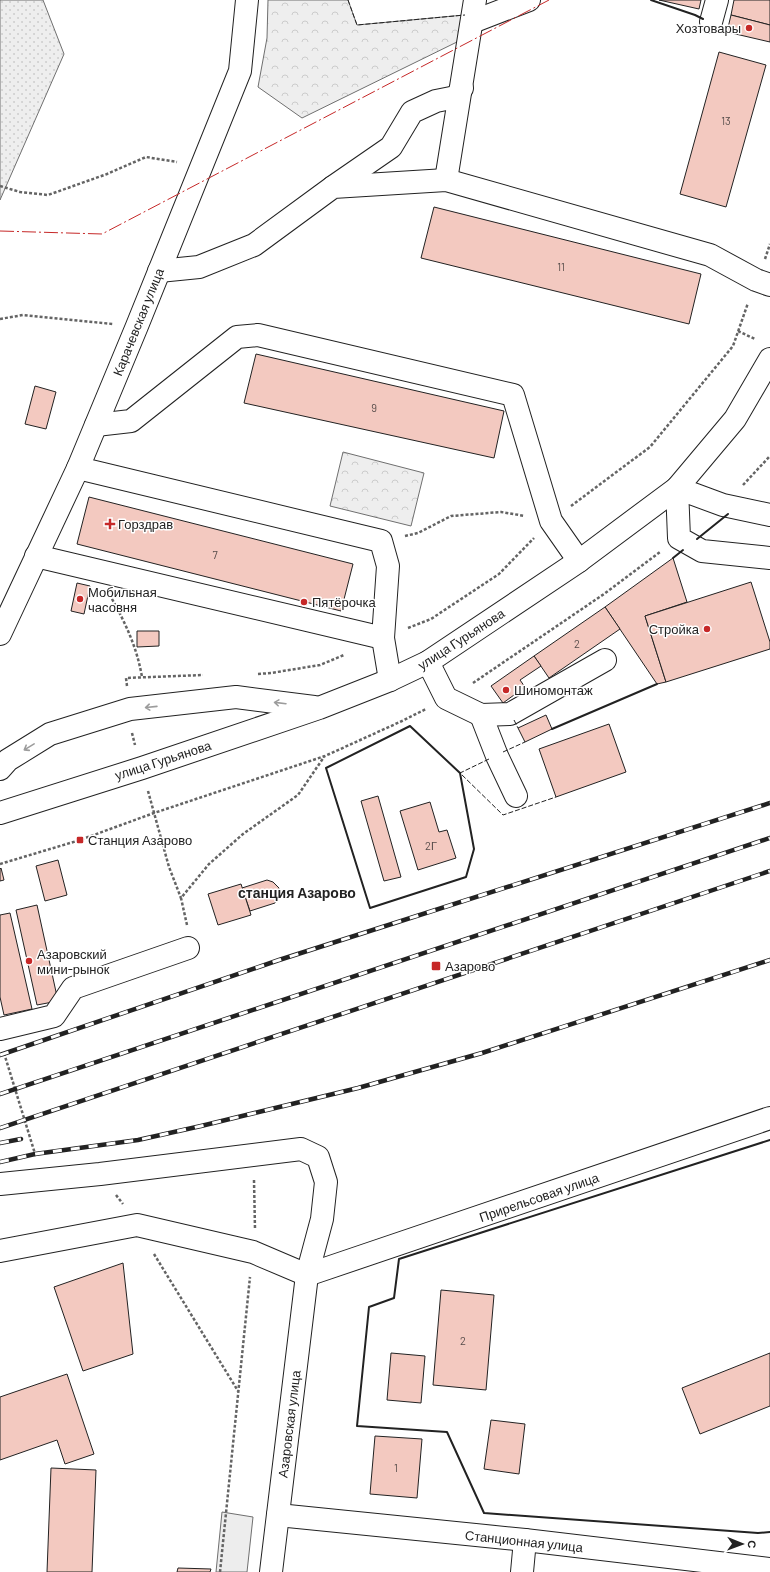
<svg xmlns="http://www.w3.org/2000/svg" width="770" height="1572" viewBox="0 0 770 1572" font-family="Barlow,sans-serif">
	<defs>
		<pattern id="forest-crowns" width="20" height="18" patternUnits="userSpaceOnUse"><rect width="20" height="18" fill="#eee"/><path d="M2 6a3 3 0 1 1 6 0M12 15a3 3 0 1 1 6 0" fill="none" stroke="#ccc"/></pattern>
		<pattern id="garden-dots" width="8" height="8" patternUnits="userSpaceOnUse"><rect width="8" height="8" fill="#eee"/><path d="M2 2h.1M6 6h.1" fill="none" stroke="#ccc" stroke-width="1.8" stroke-linecap="round"/></pattern>
	</defs>
	<rect width="100%" height="100%" fill="#fff"/>
	<g fill="url(#forest-crowns)" stroke="#6f6f6f">
		<polygon points="268,0 348,0 357,25 464,15 461,40 302,118 258,87 267,38"/>
		<polygon points="343,452 424,473 411,526 330,506"/>
	</g>
	<polygon fill="url(#garden-dots)" stroke="#6f6f6f" points="0,0 43,0 64,54 0,200"/>
	<polygon fill="#ededed" stroke="#6f6f6f" points="222,1512 253,1517 247,1572 216,1572"/>
	<g fill="#f3c9c0" stroke="#222">
		<polygon points="659,0 701,0 699,9"/>
		<polygon points="734,0 770,0 770,25 731,15"/>
		<polygon points="731,15 770,25 770,42 727,32"/>
		<polygon points="719,52 766,65 726,207 680,194"/>
		<polygon points="434,207 701,274 689,324 421,258"/>
		<polygon points="256,354 504,411 494,458 244,403"/>
		<polygon points="35,386 56,392 46,429 25,424"/>
		<polygon points="89,497 353,564 341,611 77,544"/>
		<polygon points="673,558 687,602 645,616 666,682 657,684 605,607"/>
		<polygon points="751,582 770,642 770,649 666,682 645,616"/>
		<polygon points="77,583 90,586 84,614 71,611"/>
		<polygon points="605,607 620,629 549,678 534,656"/>
		<polygon points="137,631 159,631 159,646 137,647"/>
		<polygon points="534,656 541,666 520,680 525,687 503,703 491,686"/>
		<polygon points="546,715 552,729 525,742 518,728"/>
		<polygon points="609,724 626,772 556,797 539,749"/>
		<polygon points="378,796 401,877 384,881 361,801"/>
		<polygon points="430,802 439,832 447,830 456,858 418,870 400,811"/>
		<polygon points="58,860 67,895 45,901 36,866"/>
		<polygon points="1,868 4,880 0,881 0,869"/>
		<polygon points="267,880 273,882 279,888 279,897 275,903 250,911 242,888"/>
		<polygon points="241,884 251,915 218,925 208,894"/>
		<polygon points="37,905 58,1001 37,1005 16,910"/>
		<polygon points="10,913 32,1009 4,1015 0,997 0,915"/>
		<polygon points="123,1263 133,1354 83,1371 54,1287"/>
		<polygon points="441,1290 494,1295 486,1390 433,1385"/>
		<polygon points="391,1353 425,1356 421,1403 387,1400"/>
		<polygon points="770,1353 770,1406 700,1434 682,1388"/>
		<polygon points="67,1374 94,1454 65,1464 57,1440 0,1460 0,1397"/>
		<polygon points="491,1420 525,1424 519,1474 484,1469"/>
		<polygon points="375,1436 422,1439 417,1498 370,1494"/>
		<polygon points="51,1468 96,1470 92,1572 47,1572"/>
		<polygon points="178,1568 211,1569 210,1572 177,1572"/>
	</g>
	<g fill="none" stroke-linecap="round" stroke-linejoin="round">
		<defs>
			<g id="minor">
				<polyline points="472,22 529,0"/>
				<polyline points="711,22 717,0"/>
				<polyline points="446,180 475,0"/>
				<polyline points="333,187 391,147 412,112 436,101 456,97 462,88"/>
				<polyline points="159,271 199,267 254,245 333,187 446,180 710,255 756,280 770,285"/>
				<polyline points="96,425 131,421 237,337 258,335 513,395 551,521 579,561"/>
				<polyline points="78,468 381,541 388,566 383,638 390,680"/>
				<polyline points="770,515 723,505 677,488 679,538 702,551 770,558"/>
				<polyline points="36,556 383,638"/>
				<polyline points="0,634 78,468 137,326 240,71 247,0"/>
				<polyline points="428,662 446,698 481,715 510,714 605,660"/>
				<polyline points="481,715 497,756 516,796"/>
				<polyline points="0,769 8,760 50,734 130,709 236,697 314,707"/>
				<polyline points="0,813 142,768 319,708 390,680 428,662 579,561 677,488 735,419 770,359"/>
				<polyline points="0,1029 54,1016 73,988 188,948"/>
				<polyline points="0,1184 100,1174 301,1149 318,1157 326,1182 322,1219 307,1275 271,1572"/>
				<polyline points="0,1251 137,1225 253,1252 307,1275"/>
				<polyline points="307,1275 770,1118"/>
				<polyline points="278,1515 525,1540 770,1569"/>
				<polyline points="522,1572 525,1540"/>
			</g>
		</defs>
		<use href="#minor" stroke="#222" stroke-width="24"/>
		<g stroke="#646464" stroke-width="2.5" stroke-dasharray="3 2" stroke-linecap="butt">
			<polyline points="0,186 20,192 48,195 107,174 146,157 177,162"/>
			<polyline points="765,259 770,244"/>
			<polyline points="0,319 23,315 113,324"/>
			<polyline points="738,331 755,339"/>
			<polyline points="743,485 770,456"/>
			<polyline points="571,506 650,447 733,346 748,303"/>
			<polyline points="405,536 418,533 451,516 501,512 525,516"/>
			<path d="M112,599C126,624 137,648 142,677"/>
			<polyline points="408,628 431,619 499,574 534,538"/>
			<polyline points="258,674 271,673 320,665 344,655"/>
			<polyline points="473,683 604,594 660,552"/>
			<polyline points="127,686 126,678 203,675"/>
			<polyline points="132,733 135,745"/>
			<polyline points="148,791 169,867 181,898"/>
			<polyline points="0,864 80,840 154,813 325,756 402,721 426,709"/>
			<polyline points="187,925 181,898 209,864 243,834 298,795 324,757"/>
			<polyline points="4,1053 36,1157"/>
			<polyline points="254,1180 255,1229"/>
			<polyline points="116,1195 123,1204"/>
			<polyline points="154,1254 238,1391"/>
			<polyline points="220,1572 250,1277"/>
		</g>
		<use href="#minor" stroke="#fff" stroke-width="22"/>
		<defs>
			<g id="rail">
				<polyline points="0,1055 279,960 770,803"/>
				<polyline points="0,1094 770,838"/>
				<polyline points="0,1128 770,871"/>
				<polyline points="0,1143 21,1139"/>
				<polyline points="0,1162 35,1154 138,1140 201,1126 358,1088 482,1053 770,960"/>
			</g>
		</defs>
		<use href="#rail" stroke="#222" stroke-width="4.5"/>
		<use href="#rail" stroke="#fff" stroke-width="3" stroke-dasharray="9" stroke-linecap="butt"/>
		<g stroke="#222" stroke-width="1" stroke-dasharray="5 2" stroke-linecap="butt">
			<polyline points="348,0 357,25 465,15"/>
			<polyline points="514,720 518,728"/>
			<polyline points="503,752 525,742"/>
			<polyline points="489,759 460,773 503,815 556,797"/>
		</g>
		<g stroke="#222" stroke-width="2">
			<polyline points="651,0 695,15 703,19"/>
			<polyline points="718,27 727,32"/>
			<polyline points="697,539 728,514"/>
			<polyline points="673,558 683,550"/>
			<polygon points="410,726 460,773 474,849 466,877 370,908 326,768"/>
			<polyline points="552,729 657,684"/>
			<polyline points="770,1140 399,1259 394,1298 369,1307 357,1426 447,1432 484,1513 758,1533 770,1532"/>
		</g>
		<polyline stroke="#c62828" stroke-width="1" stroke-dasharray="14 3 2 3" stroke-linecap="butt" points="0,231 102,234 549,0"/>
	</g>
	<defs><path id="oneway-shaft" d="M-6 0H5M1.5-3L5.5 0L1.5 3" fill="none" stroke-width="1.6" stroke-linecap="round" stroke-linejoin="round"/></defs>
	<g stroke="#9c9c9c">
		<use href="#oneway-shaft" transform="translate(280 703) rotate(-173)"/>
		<use href="#oneway-shaft" transform="translate(151 707) rotate(174)"/>
		<use href="#oneway-shaft" transform="translate(29 747) rotate(149)"/>
	</g>
	<g fill="#c62828" stroke="#fff" stroke-width="1.5">
		<circle cx="749" cy="28" r="4"/>
		<path d="M108 518h4v4h4v4h-4v4h-4v-4h-4v-4h4z"/>
		<circle cx="80" cy="599" r="4"/>
		<circle cx="304" cy="602" r="4"/>
		<circle cx="707" cy="629" r="4"/>
		<circle cx="506" cy="690" r="4"/>
		<rect x="76" y="836" width="8" height="8" rx="2"/>
		<circle cx="29" cy="961" r="4"/>
		<rect x="431" y="961" width="10" height="10" rx="2"/>
	</g>
	<g text-anchor="middle" dominant-baseline="central" stroke-width="3" stroke-linejoin="round" paint-order="stroke">
		<g font-size="11" fill="#564c4a">
			<text x="726" y="120">13</text>
			<text x="561" y="266">11</text>
			<text x="374" y="407">9</text>
			<text x="215" y="554">7</text>
			<text x="577" y="643">2</text>
			<text x="431" y="845">2Г</text>
			<text x="463" y="1340">2</text>
			<text x="396" y="1467">1</text>
		</g>
		<g font-size="13" fill="#222" stroke="#fff" text-anchor="start">
			<text x="741" y="28" text-anchor="end">Хозтовары</text>
			<text x="118" y="524">Горздрав</text>
			<text x="88" y="592">Мобильная<tspan x="88" dy="15">часовня</tspan></text>
			<text x="312" y="602">Пятёрочка</text>
			<text x="699" y="629" text-anchor="end">Стройка</text>
			<text x="514" y="690">Шиномонтаж</text>
			<text x="88" y="840">Станция Азарово</text>
			<text x="37" y="954">Азаровский<tspan x="37" dy="15">мини-рынок</tspan></text>
			<text x="445" y="966">Азарово</text>
		</g>
		<g font-size="13" fill="#222" stroke="#fff">
			<text transform="translate(138 322) rotate(-68)">Карачевская улица</text>
			<text transform="translate(461 639) rotate(-33)">улица Гурьянова</text>
			<text transform="translate(163 760) rotate(-18)">улица Гурьянова</text>
			<text transform="translate(539 1197) rotate(-19)">Прирельсовая улица</text>
			<text transform="translate(289 1424) rotate(-83)">Азаровская улица</text>
			<text transform="translate(524 1541) rotate(6)">Станционная улица</text>
		</g>
		<g font-size="14" font-weight="bold" fill="#222" stroke="#fff">
			<text x="297" y="892">станция Азарово</text>
		</g>
	</g>
	<g transform="translate(742 1544) rotate(91)" stroke="#ffffff" stroke-width="3" paint-order="stroke">
	<path d="M0-3L7 15L0 10L-7 15Z" fill="#222222"/>
	<text y="-6" font-size="11" font-weight="bold" text-anchor="middle" fill="#222222">С</text>
	</g>
</svg>
